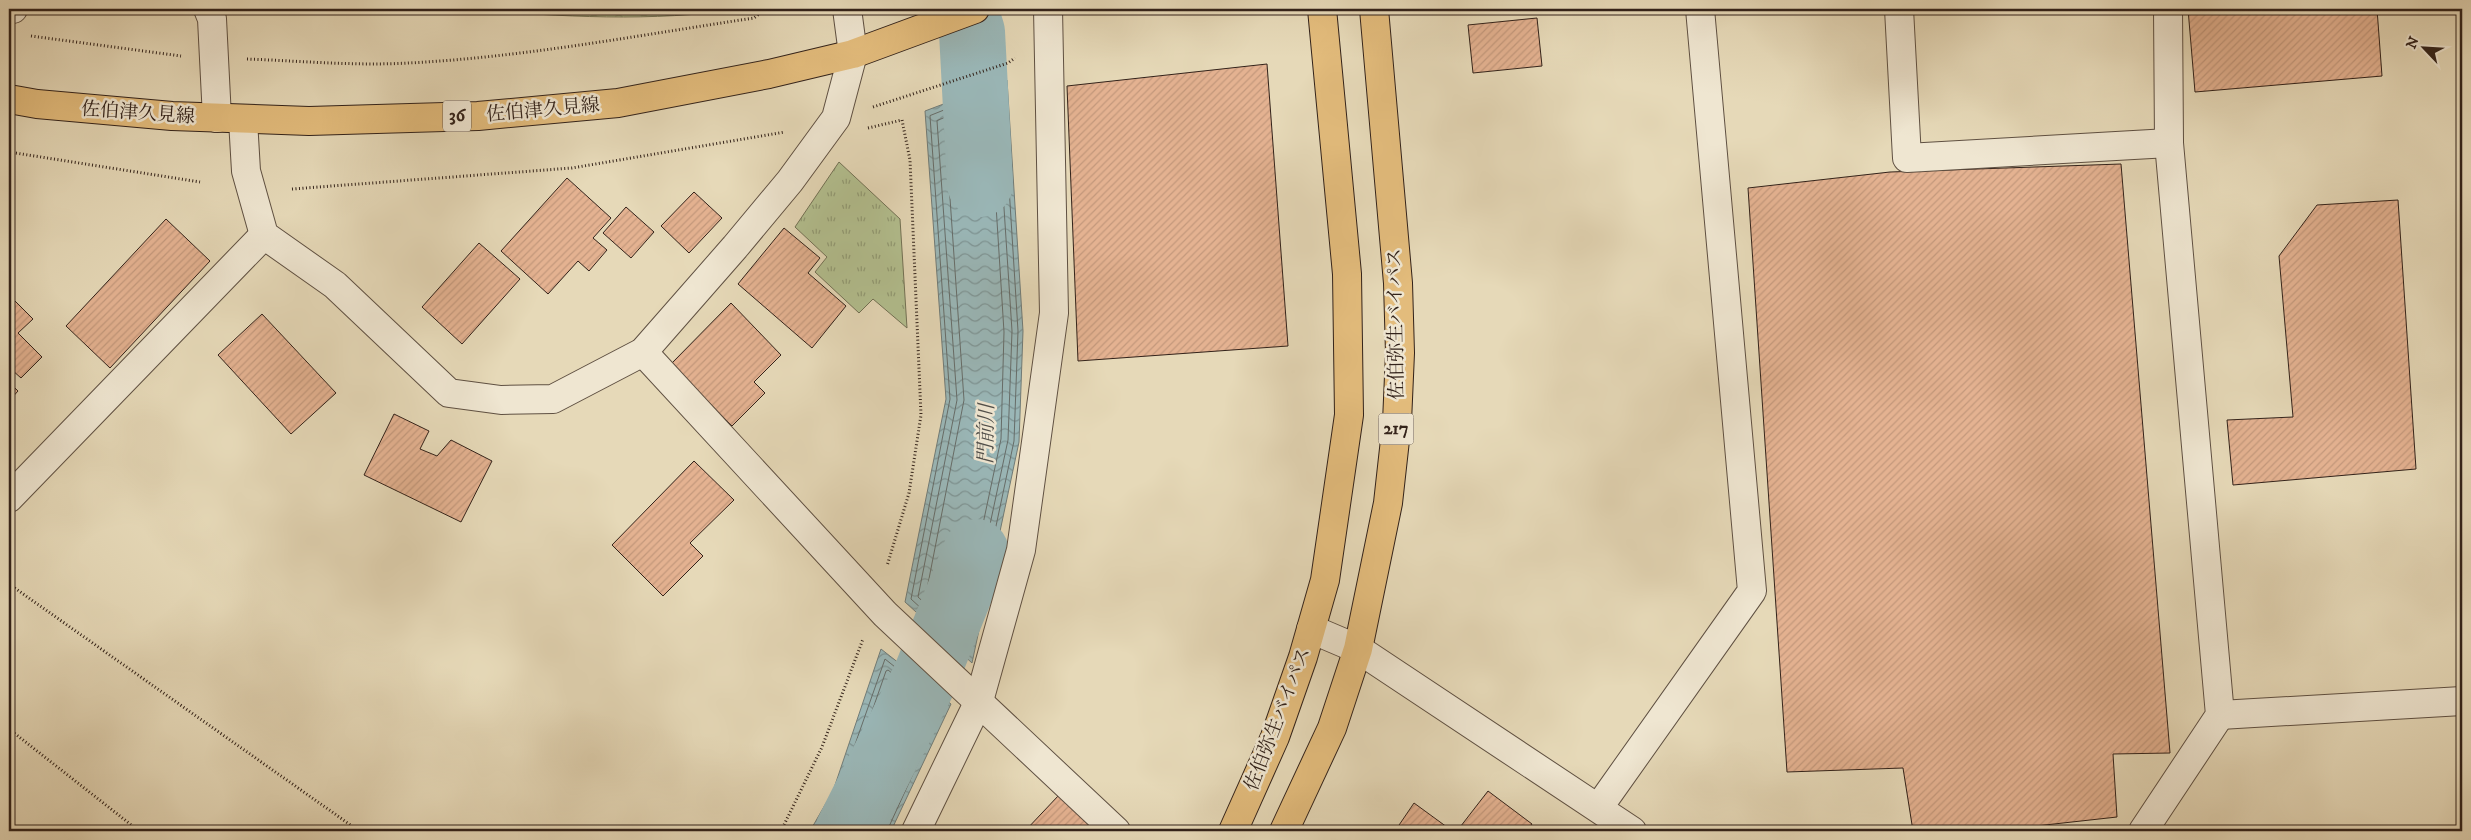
<svg xmlns="http://www.w3.org/2000/svg" width="2471" height="840" viewBox="0 0 2471 840" font-family="'IM FELL DW Pica','Noto Serif JP',serif">
	<defs>
		<pattern id="grass-tufts" width="24" height="20" patternUnits="userSpaceOnUse" patternTransform="scale(1.25)"><rect width="24" height="20" fill="#b3c090"/><path d="M3 7l-1-3M5 7V3M7 7l1-3M15 17l-1-3M17 17v-4M19 17l1-3" fill="none" stroke="#929c75"/></pattern>
		<pattern id="forest-crowns" width="20" height="18" patternUnits="userSpaceOnUse" patternTransform="scale(1.25)"><rect width="20" height="18" fill="#b3c090"/><path d="M2 6a3 3 0 1 1 6 0M12 15a3 3 0 1 1 6 0" fill="none" stroke="#929c75"/></pattern>
		<pattern id="water-waves" width="16" height="10" patternUnits="userSpaceOnUse" patternTransform="scale(1.25)"><rect width="16" height="10" fill="#9ab8b9"/><path d="M0 5q4-4 8 0t8 0" fill="none" stroke="#7e9596"/></pattern>
		<pattern id="building-hatch" width="6" height="6" patternUnits="userSpaceOnUse" patternTransform="scale(1.25)"><rect width="6" height="6" fill="#e4b291"/><path d="M-1 1l2-2M0 6l6-6M5 7l2-2" fill="none" stroke="#c4997c"/></pattern>
	</defs>
	<rect width="100%" height="100%" fill="#e6d9b8"/>
	<filter id="stains"><feTurbulence type="fractalNoise" baseFrequency=".004" numOctaves="4"/><feColorMatrix values="0 0 0 0 .2 0 0 0 0 .09 0 0 0 0 .02 0 0 0 .5 -.17"/></filter>
	<radialGradient id="worn" r=".72"><stop offset=".6" stop-color="#630" stop-opacity="0"/><stop offset="1" stop-color="#630" stop-opacity=".3"/></radialGradient>
	<polygon fill="url(#grass-tufts)" stroke="#727155" points="839,162 900,219 907,328 873,299 859,313 815,272 827,257 795,227"/>
	<path fill="url(#forest-crowns)" stroke="#727155" d="M472,9H740C655,22 558,17 472,9Z"/>
	<g fill="url(#water-waves)" stroke="#707c79">
		<polygon points="1007,80 1023,331 1019,442 972,663 905,602 946,399 925,111"/>
		<polygon points="881,649 951,704 891,831 810,831 833,791"/>
	</g>
	<g fill="none" stroke-linecap="round" stroke-linejoin="round">
		<g stroke="#666d6a" stroke-width="1">
			<polygon points="1000,88 1003,91 1018,331 1014,441 970,649 968,651 911,599 950,399 930,116"/>
			<polygon points="995,97 997,100 1012,331 1008,440 966,637 964,639 918,597 957,400 937,121"/>
			<polygon points="988,108 990,110 1004,332 1001,439 962,623 959,625 926,594 964,400 945,126"/>
			<polyline points="816,831 838,793 885,659 944,706 887,831"/>
			<polyline points="823,831 843,795 886,671 888,670 937,708 881,831"/>
			<polyline points="832,831 850,798 890,684 892,682 927,711 875,821 873,831"/>
		</g>
		<g stroke="#9ab8b9" stroke-width="66">
			<polyline points="965,9 972,32 980,184"/>
			<polyline points="848,831 925,678 976,552"/>
		</g>
	</g>
	<g fill="url(#building-hatch)" stroke="#32221a">
		<polygon points="2188,9 2377,9 2382,76 2195,92"/>
		<polygon points="1537,18 1542,66 1473,73 1468,25"/>
		<polygon points="1267,64 1288,346 1078,361 1067,86"/>
		<polygon points="2121,164 2170,753 2113,754 2117,817 1991,831 1913,831 1903,768 1787,772 1748,188 1890,172"/>
		<polygon points="567,178 611,218 593,238 607,250 589,271 578,261 548,294 501,251"/>
		<polygon points="694,192 722,218 689,253 661,226"/>
		<polygon points="2398,200 2416,469 2233,485 2227,420 2293,417 2279,256 2317,205"/>
		<polygon points="626,207 654,232 631,258 603,233"/>
		<polygon points="166,219 210,261 110,368 66,326"/>
		<polygon points="784,228 820,258 808,273 846,306 812,348 738,284"/>
		<polygon points="479,243 520,279 462,344 422,307"/>
		<polygon points="11,297 33,319 18,333 42,357 21,378 12,370 9,374 9,300"/>
		<polygon points="731,303 781,355 754,382 765,393 732,426 671,364"/>
		<polygon points="262,314 336,393 291,434 218,355"/>
		<polygon points="9,382 18,391 9,401"/>
		<polygon points="394,414 429,431 420,449 437,456 451,440 492,461 461,522 364,475"/>
		<polygon points="694,461 734,500 690,543 703,556 663,596 612,545"/>
		<polygon points="1488,791 1532,824 1527,831 1457,831"/>
		<polygon points="1059,795 1096,831 1025,831"/>
		<polygon points="1414,803 1451,830 1395,831"/>
	</g>
	<g fill="none" stroke-linecap="round" stroke-linejoin="round">
		<defs>
			<g id="minor">
				<polyline points="10,9 13,9"/>
				<polyline points="208,9 212,19 217,118"/>
				<polyline points="1899,9 1907,158 2169,143"/>
				<polyline points="243,120 246,171 264,235 335,285 449,393 501,400 553,399 643,352 735,247 790,181 836,118 853,54"/>
				<polyline points="643,352 885,614 1116,831"/>
				<polyline points="9,498 264,235"/>
				<polyline points="1311,629 1358,649 1632,831"/>
				<polyline points="2220,715 2462,701"/>
				<polyline points="1599,807 1752,591 1700,9"/>
				<polyline points="916,831 979,701 1021,550 1054,313 1048,9"/>
				<polyline points="2143,831 2220,715 2169,143 2168,9"/>
			</g>
			<polyline id="tertiary" points="847,9 853,54"/>
			<polyline id="primary" points="9,99 37,104 172,116 309,121 478,116 618,103 769,74 853,54 975,9"/>
			<g id="trunk">
				<polyline points="1233,831 1275,737 1303,657 1325,580 1349,415 1347,274 1322,9"/>
				<polyline points="1284,831 1332,728 1358,649 1388,503 1397,422 1400,353 1398,283 1374,9"/>
			</g>
		</defs>
		<use href="#minor" stroke="#5f5042" stroke-width="30"/>
		<use href="#tertiary" stroke="#5f5042" stroke-width="30"/>
		<use href="#primary" stroke="#32221a" stroke-width="30"/>
		<use href="#trunk" stroke="#32221a" stroke-width="30"/>
		<g stroke="#32221a" stroke-width="3" stroke-dasharray="1 2.5" stroke-linecap="butt">
			<polyline points="31,36 181,56"/>
			<path d="M247,59C301,61 355,66 409,63C525,57 640,35 754,18L765,9"/>
			<polyline points="873,107 1008,63 1015,58"/>
			<polyline points="868,128 902,120 910,160 921,415 909,493 887,566"/>
			<polyline points="9,152 200,182"/>
			<polyline points="292,189 572,168 785,132"/>
			<polyline points="9,584 359,831"/>
			<polyline points="9,729 139,831"/>
			<polyline points="781,831 822,747 863,639"/>
		</g>
		<use href="#minor" stroke="#efe6d1" stroke-width="28"/>
		<use href="#tertiary" stroke="#efe6d1" stroke-width="28"/>
		<use href="#primary" stroke="#e3bc7c" stroke-width="28"/>
		<use href="#trunk" stroke="#e3bc7c" stroke-width="28"/>
	</g>
	<g text-anchor="middle" dominant-baseline="central" stroke-width="5" stroke-linejoin="round" paint-order="stroke">
		<g fill="#efe6d1" stroke="#6b5d51" stroke-width="1">
			<rect x="443" y="100.5" width="28" height="31" rx="4"/>
			<rect x="1378.5" y="413.5" width="35" height="31" rx="4"/>
		</g>
		<g font-size="18" font-weight="bold" fill="#32221a">
			<text x="457" y="116">36</text>
			<text x="1396" y="429">217</text>
		</g>
		<g font-size="19" fill="#32221a" stroke="#efe6d1">
			<text transform="translate(543 110) rotate(-5)">佐伯津久見線</text>
			<text transform="translate(138 113) rotate(4)">佐伯津久見線</text>
			<text transform="translate(1396 324) rotate(-91)">佐伯弥生バイパス</text>
			<text transform="translate(1278 719) rotate(-69)">佐伯弥生バイパス</text>
		</g>
		<g font-size="20" font-style="italic" fill="#514f4a" stroke="#efe6d1">
			<text transform="translate(987 434) rotate(-89)">門前川</text>
		</g>
	</g>
	<rect width="2471" height="840" fill="none" stroke="#e6d9b8" stroke-width="30"/>
	<rect x="10" y="10" width="2451" height="820" fill="none" stroke="#32221a" stroke-width="2.5"/>
	<rect x="15" y="15" width="2441" height="810" fill="none" stroke="#32221a"/>
	<g transform="translate(2424 48) rotate(295)" stroke="#efe6d1" stroke-width="4" paint-order="stroke">
	<path d="M0-4L9 19L0 12L-9 19Z" fill="#32221a"/>
	<text y="-8" font-size="14" font-weight="bold" text-anchor="middle" fill="#32221a">N</text>
	</g>
	<rect width="100%" height="100%" filter="url(#stains)"/>
	<rect width="100%" height="100%" fill="url(#worn)"/>
</svg>
